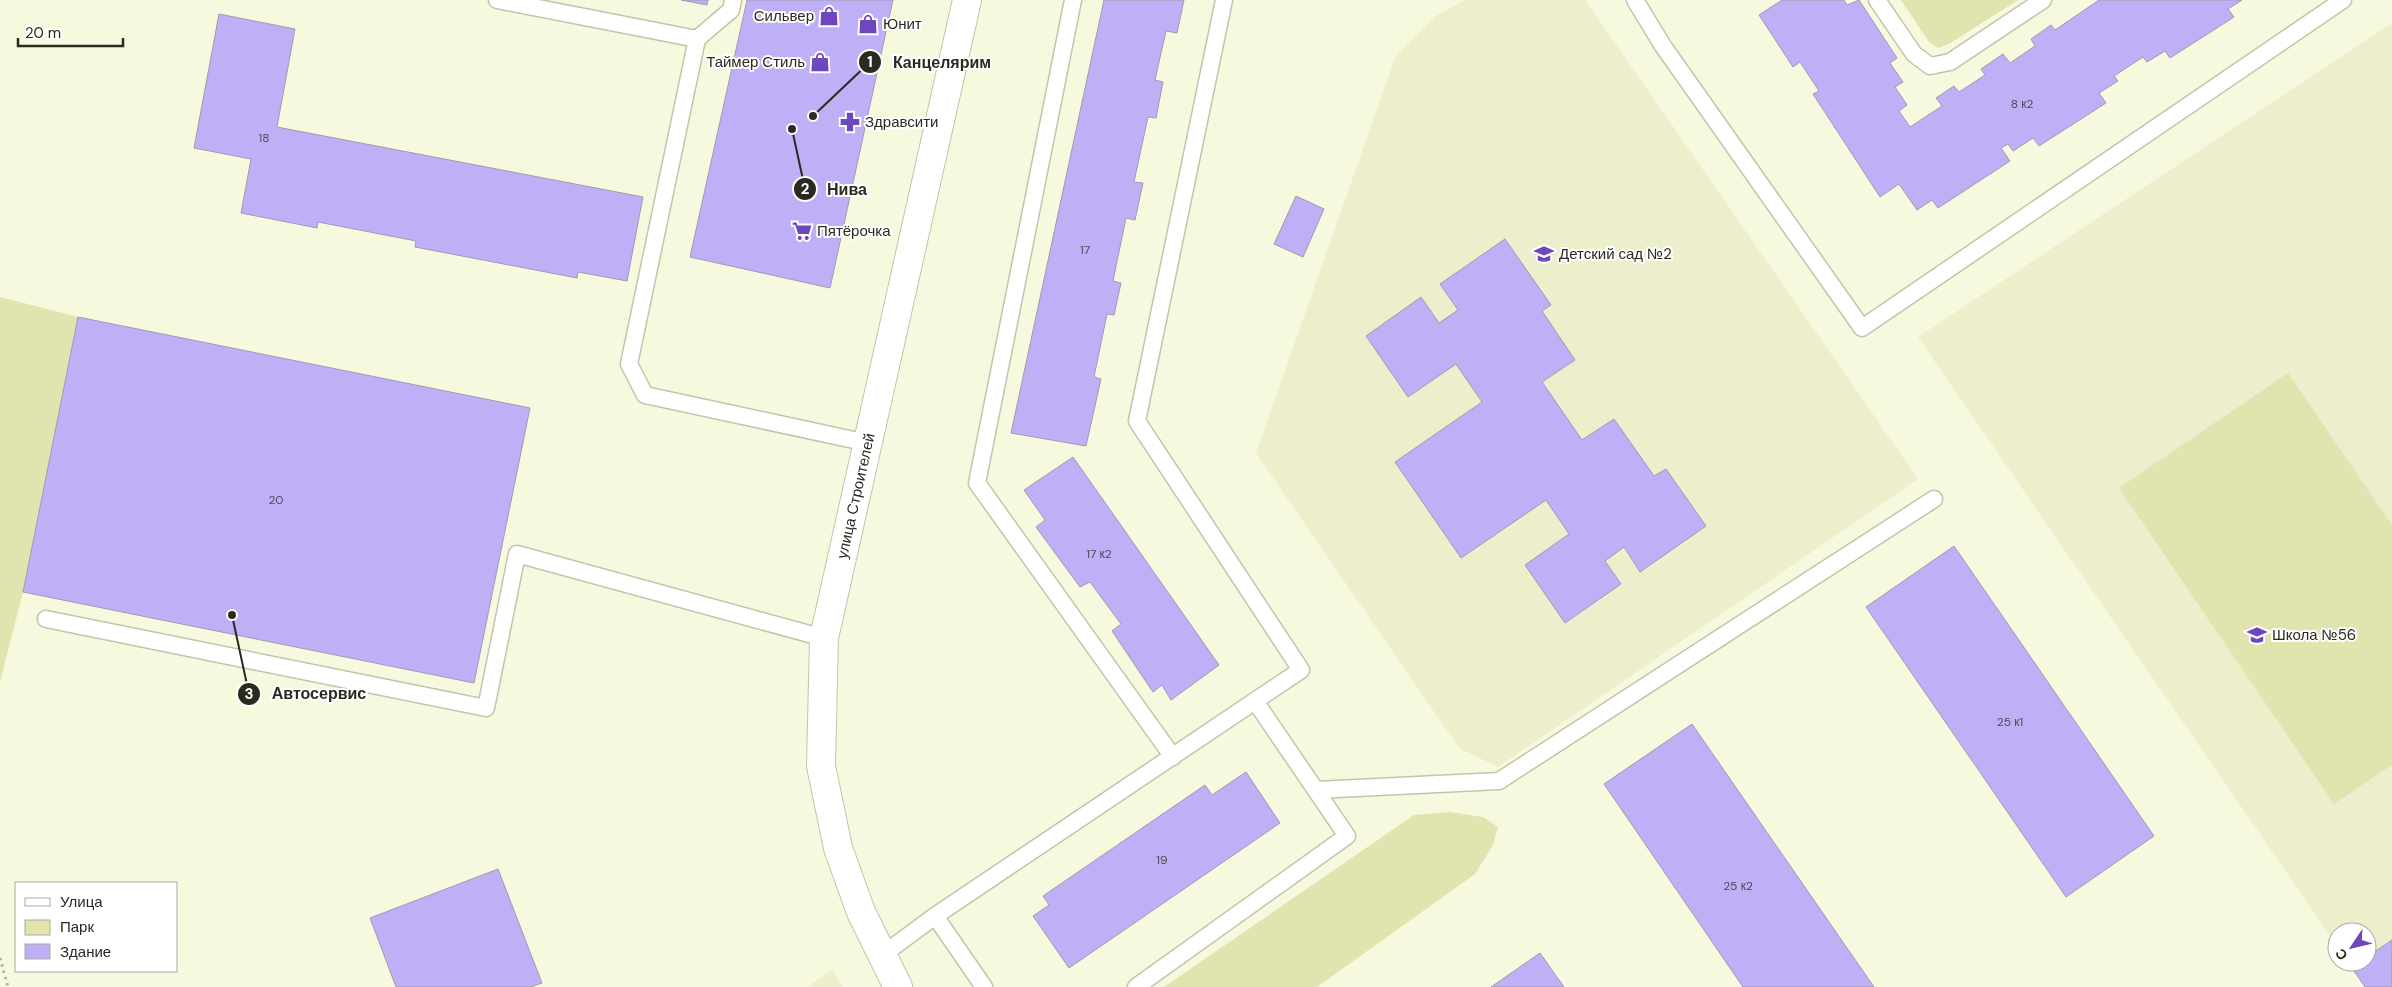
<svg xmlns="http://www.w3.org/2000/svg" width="2392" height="987" viewBox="0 0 2392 987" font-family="'DM Sans',sans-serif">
	<rect width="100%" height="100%" fill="#f7f9de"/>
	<g fill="#eceecc">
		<polygon points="1465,0 1585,0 1918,479 1498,767 1459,748 1256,453 1396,55 1436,16"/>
		<polygon points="2392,23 2392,987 2365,987 2348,962 2367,962 2367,932 2337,932 2337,946 1918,337"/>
		<polygon points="832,970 843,987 807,987"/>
	</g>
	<g fill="#e2e4af">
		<polygon points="1901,0 2018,0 1949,44 1938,48 1929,42"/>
		<polygon points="0,297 78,317 23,592 0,682"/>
		<polygon points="2288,373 2392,525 2392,765 2334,804 2119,488"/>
		<polygon points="1450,812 1483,817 1498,827 1493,845 1475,874 1317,987 1164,987 1414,815"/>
	</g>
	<g fill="#bfaff6" stroke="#9f9ab1">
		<polygon points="681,0 708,0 707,5"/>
		<polygon points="747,0 893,0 830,288 690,257"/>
		<polygon points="1104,0 1184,0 1177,33 1166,31 1155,80 1163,82 1156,118 1148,117 1134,182 1143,183 1135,220 1126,218 1113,281 1121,283 1114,315 1107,314 1094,377 1101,379 1086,446 1011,433"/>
		<polygon points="1782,0 1844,0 1847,5 1859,0 1897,58 1890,63 1903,82 1895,87 1907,105 1899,111 1910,127 1942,106 1936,98 1954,86 1959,92 1985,75 1981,69 2003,54 2010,63 2035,46 2031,39 2051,25 2055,30 2099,0 2242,0 2228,9 2234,17 2170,58 2165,51 2147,62 2143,57 2114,76 2118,81 2099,93 2106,103 2039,146 2033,138 2013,151 2008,144 2001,148 2010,161 1938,208 1932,200 1917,210 1899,184 1880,197 1813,94 1819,91 1800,62 1793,67 1759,15"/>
		<polygon points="219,14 295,29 277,127 643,197 627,281 578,272 577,278 415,247 416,241 318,222 317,228 241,213 251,159 194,148"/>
		<polygon points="1296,196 1324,209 1303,257 1274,244"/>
		<polygon points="1505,239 1551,305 1542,311 1575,360 1542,382 1582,440 1614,419 1654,476 1666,469 1706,526 1640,572 1624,547 1605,561 1621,584 1565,623 1525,565 1569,534 1546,500 1461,558 1395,462 1482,402 1456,364 1408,397 1366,336 1421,297 1439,323 1458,310 1440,284"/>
		<polygon points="78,317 530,408 474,683 23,592"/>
		<polygon points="1073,457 1219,665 1171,700 1162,685 1153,692 1112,631 1121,624 1090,582 1080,587 1036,527 1045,520 1024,490"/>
		<polygon points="1954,546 2154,836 2066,897 1866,607"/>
		<polygon points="1692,724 1874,987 1743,987 1604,784"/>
		<polygon points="1246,772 1280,823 1069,968 1033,916 1049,905 1043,896 1205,785 1212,795"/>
		<polygon points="498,869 542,983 531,987 396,987 370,918"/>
		<polygon points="2392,940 2392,987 2365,987 2352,968 2360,962 2367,962 2367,957"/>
		<polygon points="1540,953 1564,987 1491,987"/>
	</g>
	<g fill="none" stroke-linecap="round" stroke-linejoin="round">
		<defs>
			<g id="lane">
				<polyline points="497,0 697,39 731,10 733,0"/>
				<polyline points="1073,0 977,483 1173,757"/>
				<polyline points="1635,0 1663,46 1862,328 2343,0"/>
				<polyline points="1877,0 1914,54 1930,66 1950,62 2043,0"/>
				<polyline points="697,39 629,364 645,395 868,443"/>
				<polyline points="46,619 486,708 517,554 824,638"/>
				<polyline points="1316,790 1499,781 1934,499"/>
				<polyline points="935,916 984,987"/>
				<polyline points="881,956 935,916 1301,670 1137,421 1224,0"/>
				<polyline points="1136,987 1347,836 1255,701"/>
			</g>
			<g id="street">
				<path id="s1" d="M898,987L861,912L838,848L821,766L824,638L967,0"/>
			</g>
		</defs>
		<use href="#lane" stroke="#c3c4ab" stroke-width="19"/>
		<use href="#street" stroke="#c3c4ab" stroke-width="30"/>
		<polyline stroke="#b3b49f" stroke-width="3" stroke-dasharray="2.5 4" stroke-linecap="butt" points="0,958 8,987"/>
		<use href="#lane" stroke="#fff" stroke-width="16"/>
		<use href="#street" stroke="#fff" stroke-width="28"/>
	</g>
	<defs>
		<symbol id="shop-bare" viewBox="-9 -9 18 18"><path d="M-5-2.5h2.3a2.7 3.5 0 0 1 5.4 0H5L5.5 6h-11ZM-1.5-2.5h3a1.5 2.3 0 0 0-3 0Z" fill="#6e46be" stroke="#fff" stroke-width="2.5" paint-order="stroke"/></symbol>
		<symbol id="pharmacy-bare" viewBox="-9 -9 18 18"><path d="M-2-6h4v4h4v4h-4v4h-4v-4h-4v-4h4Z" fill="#6e46be" stroke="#fff" stroke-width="2.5" paint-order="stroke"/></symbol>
		<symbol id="supermarket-bare" viewBox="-9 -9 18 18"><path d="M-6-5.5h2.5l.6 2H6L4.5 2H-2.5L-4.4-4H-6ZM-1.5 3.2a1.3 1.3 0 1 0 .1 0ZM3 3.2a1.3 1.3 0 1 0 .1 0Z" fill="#6e46be" stroke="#fff" stroke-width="2.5" paint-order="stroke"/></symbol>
		<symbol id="school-bare" viewBox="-9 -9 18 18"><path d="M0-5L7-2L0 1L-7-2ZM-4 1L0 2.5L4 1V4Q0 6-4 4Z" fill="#6e46be" stroke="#fff" stroke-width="2.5" paint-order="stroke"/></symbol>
	</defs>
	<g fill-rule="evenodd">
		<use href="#shop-bare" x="815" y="2" width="28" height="28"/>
		<use href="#shop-bare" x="854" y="10" width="28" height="28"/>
		<use href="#shop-bare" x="806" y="48" width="28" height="28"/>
		<use href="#pharmacy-bare" x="836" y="108" width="28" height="28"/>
		<use href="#supermarket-bare" x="788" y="217" width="28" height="28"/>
		<use href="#school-bare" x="1530" y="240" width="28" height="28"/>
		<use href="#school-bare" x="2243" y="621" width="28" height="28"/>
	</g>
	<g text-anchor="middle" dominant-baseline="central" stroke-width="4" stroke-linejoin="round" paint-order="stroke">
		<g font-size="12" fill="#4f4b56">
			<text x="2022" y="104">8 к2</text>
			<text x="264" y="138">18</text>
			<text x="1085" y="250">17</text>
			<text x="276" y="500">20</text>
			<text x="1099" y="554">17 к2</text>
			<text x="2010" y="722">25 к1</text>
			<text x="1162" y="860">19</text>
			<text x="1738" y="886">25 к2</text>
		</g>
		<g font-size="15" fill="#2a2a21" stroke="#fff" text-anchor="start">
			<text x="814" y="16" text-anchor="end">Сильвер</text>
			<text x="883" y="24">Юнит</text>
			<text x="805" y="62" text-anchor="end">Таймер Стиль</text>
			<text x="865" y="122">Здравсити</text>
			<text x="817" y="231">Пятёрочка</text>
			<text x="1559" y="254">Детский сад №2</text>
			<text x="2272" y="635">Школа №56</text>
		</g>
		<g font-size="15" fill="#2a2a21" stroke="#fff">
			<text stroke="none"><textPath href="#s1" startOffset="509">улица Строителей</textPath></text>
		</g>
	</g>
	<path fill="none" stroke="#2a2a21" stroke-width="2" d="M813 116L870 62M792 129L805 189M232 615L249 694"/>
	<g fill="#2a2a21" stroke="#fff" stroke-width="2">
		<circle cx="813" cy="116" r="5"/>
		<circle cx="792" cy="129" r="5"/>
		<circle cx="232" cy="615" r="5"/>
		<circle cx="870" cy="62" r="12"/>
		<circle cx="805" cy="189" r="12"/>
		<circle cx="249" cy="694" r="12"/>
	</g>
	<g font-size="15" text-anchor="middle" font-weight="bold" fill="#fff">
		<text x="870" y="67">1</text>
		<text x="805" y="194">2</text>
		<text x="249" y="699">3</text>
	</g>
	<g font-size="16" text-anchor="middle" font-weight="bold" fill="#2a2a21" stroke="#fff" stroke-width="4" stroke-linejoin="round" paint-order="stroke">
		<text x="942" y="68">Канцелярим</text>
		<text x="847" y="195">Нива</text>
		<text x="319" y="699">Автосервис</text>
	</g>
	<rect x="15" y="882" width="162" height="90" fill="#ffffff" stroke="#aaaaa6"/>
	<rect x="25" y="898" width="25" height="8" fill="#ffffff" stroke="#aaaaa6"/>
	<text x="60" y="907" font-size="15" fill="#2a2a21">Улица</text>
	<rect x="25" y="920" width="25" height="15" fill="#e2e4af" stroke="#aaaaa6"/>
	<text x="60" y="932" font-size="15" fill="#2a2a21">Парк</text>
	<rect x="25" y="944" width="25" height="15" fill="#bfaff6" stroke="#aaaaa6"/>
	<text x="60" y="957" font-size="15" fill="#2a2a21">Здание</text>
	<g transform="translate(2352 947) rotate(235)"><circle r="24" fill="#ffffff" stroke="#aaaaa6"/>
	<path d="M0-4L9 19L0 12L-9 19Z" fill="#6e46be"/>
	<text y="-8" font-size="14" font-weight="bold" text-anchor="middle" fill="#2a2a21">С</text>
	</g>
	<path d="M18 38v8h105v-8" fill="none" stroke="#2a2a21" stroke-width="2.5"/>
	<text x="25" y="38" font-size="15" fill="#2a2a21" stroke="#ffffff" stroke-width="4" paint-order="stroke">20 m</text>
</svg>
